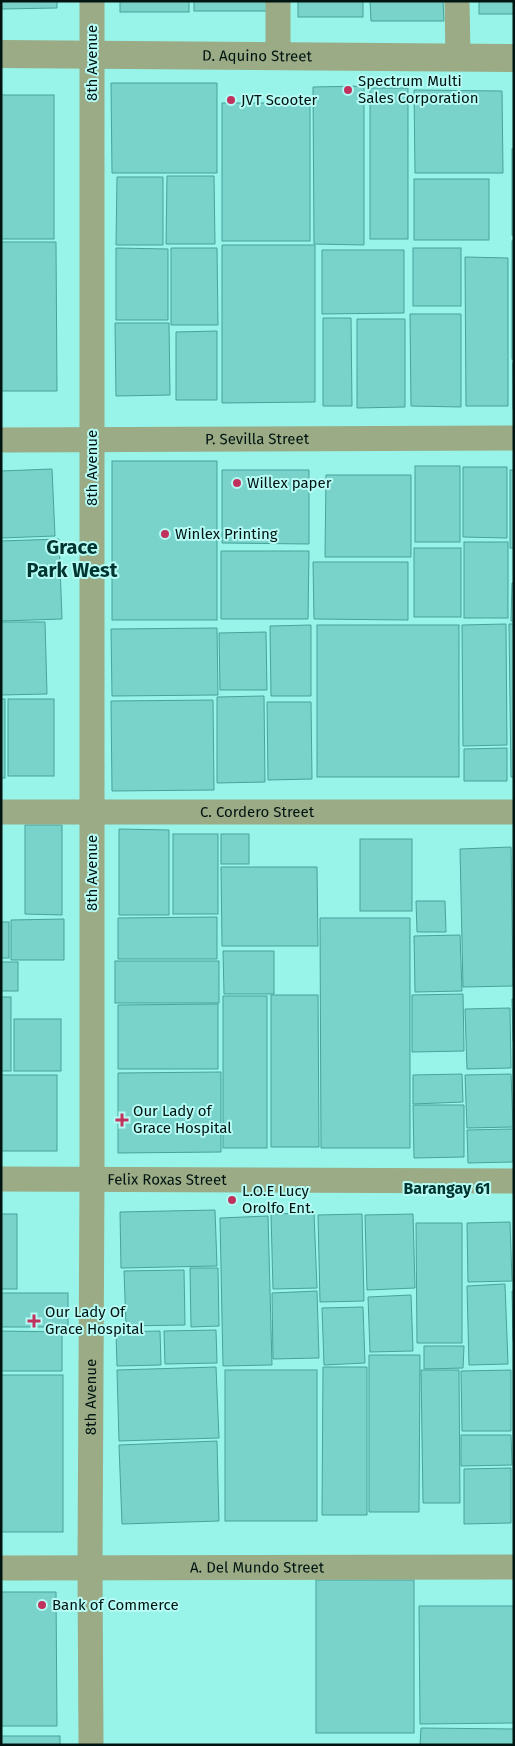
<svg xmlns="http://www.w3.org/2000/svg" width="515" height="1746" viewBox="0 0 515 1746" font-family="'Fira Sans',sans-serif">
	<rect width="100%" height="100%" fill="#98f3e9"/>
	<g fill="#79d3ca" stroke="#47a39b">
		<polygon points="1,1 57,1 57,8 1,9"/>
		<rect x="120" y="1" width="69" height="11"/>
		<rect x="194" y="1" width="76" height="10"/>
		<rect x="298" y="1" width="65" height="16"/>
		<polygon points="370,1 443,1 444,21 371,21"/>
		<rect x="479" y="1" width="35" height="13"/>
		<polygon points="111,83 217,83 217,173 112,173"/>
		<polygon points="364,86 364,245 314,244 313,87"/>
		<rect x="370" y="88" width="38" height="151"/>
		<polygon points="414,90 502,91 503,173 415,173"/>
		<rect x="1" y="95" width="53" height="144"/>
		<rect x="222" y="103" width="88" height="138"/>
		<rect x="512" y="149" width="2" height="86"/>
		<polygon points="167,176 214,176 215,244 166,244"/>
		<polygon points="117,177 163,177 163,245 116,245"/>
		<rect x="414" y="179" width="75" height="61"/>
		<rect x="512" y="241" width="2" height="118"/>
		<polygon points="1,242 56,242 57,391 1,391"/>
		<polygon points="222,245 315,245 315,402 222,403"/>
		<polygon points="116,248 168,249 168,320 116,320"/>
		<polygon points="171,248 217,248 218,325 171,325"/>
		<rect x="413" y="248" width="48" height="58"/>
		<polygon points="322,250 404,250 404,313 322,314"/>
		<polygon points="465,257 508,258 508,406 466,406"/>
		<polygon points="410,314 461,314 461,407 411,406"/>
		<polygon points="323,318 351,318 352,406 323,406"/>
		<polygon points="357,319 405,319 405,407 357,408"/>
		<polygon points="115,323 169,323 170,395 116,396"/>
		<polygon points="217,331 217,400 176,400 176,332"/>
		<polygon points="513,363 514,409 513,409"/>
		<rect x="112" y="461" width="105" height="159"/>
		<rect x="415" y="466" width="45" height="76"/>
		<polygon points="463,467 507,467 507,538 463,537"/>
		<polygon points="52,469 55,536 1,538 1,471"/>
		<polygon points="222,470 309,470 309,544 222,543"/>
		<rect x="510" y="470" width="4" height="78"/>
		<polygon points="326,475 411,475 411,557 325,557"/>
		<polygon points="59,539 62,619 1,621 1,541"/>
		<rect x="464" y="542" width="44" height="76"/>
		<rect x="414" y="548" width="47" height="69"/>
		<polygon points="221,551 309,551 308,619 221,619"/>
		<polygon points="313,562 408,562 408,620 314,619"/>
		<polygon points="512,583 514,583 514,621 511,621"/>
		<polygon points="1,622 45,622 47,694 1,695"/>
		<polygon points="506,624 507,745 463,746 462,625"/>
		<polygon points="509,624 514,624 514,777 511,777"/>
		<polygon points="311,625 311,696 271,696 270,626"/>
		<rect x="317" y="625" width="142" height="152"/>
		<polygon points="217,628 218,695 112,696 111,629"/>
		<polygon points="266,632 267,690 220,690 219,633"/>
		<polygon points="264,696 265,782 217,783 217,697"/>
		<rect x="1" y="699" width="4" height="79"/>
		<rect x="8" y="699" width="46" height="77"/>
		<polygon points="213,700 214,790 112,791 111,701"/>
		<polygon points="267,702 311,702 312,779 268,780"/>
		<polygon points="507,748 507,781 464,781 464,749"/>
		<polygon points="25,825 62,825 62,915 25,914"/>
		<polygon points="119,829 169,830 169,915 119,915"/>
		<rect x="173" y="834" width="45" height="80"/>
		<rect x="221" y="834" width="28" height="30"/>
		<rect x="360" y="839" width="52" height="72"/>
		<polygon points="511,847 513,986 463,987 460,849"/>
		<polygon points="221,867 317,867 318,946 222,946"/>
		<polygon points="416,901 445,901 446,932 417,932"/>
		<polygon points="217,917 217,959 118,959 118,918"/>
		<polygon points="320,918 410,918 410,1148 321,1148"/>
		<polygon points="64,919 64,960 11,960 11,920"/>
		<rect x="1" y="922" width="8" height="36"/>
		<polygon points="460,935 462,991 415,992 414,936"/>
		<polygon points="223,951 274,951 274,994 224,994"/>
		<rect x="115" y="961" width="104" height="42"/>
		<rect x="1" y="962" width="17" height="29"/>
		<polygon points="463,994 464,1051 412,1052 412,995"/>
		<polygon points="271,995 318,995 319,1147 271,1147"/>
		<rect x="223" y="996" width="44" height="152"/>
		<rect x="1" y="997" width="10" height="74"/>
		<polygon points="512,999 514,999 514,1041 513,1041"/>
		<polygon points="218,1004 218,1069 118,1069 118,1005"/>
		<polygon points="510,1008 511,1068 467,1069 465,1009"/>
		<rect x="14" y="1019" width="47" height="52"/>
		<polygon points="221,1072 221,1152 118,1153 118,1073"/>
		<polygon points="462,1074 463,1102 413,1104 413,1075"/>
		<polygon points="511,1074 513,1127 467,1128 465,1075"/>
		<rect x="1" y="1075" width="56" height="76"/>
		<polygon points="413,1105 464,1105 464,1157 414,1158"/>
		<polygon points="513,1129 513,1162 468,1163 467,1130"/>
		<polygon points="215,1210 217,1266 121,1268 120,1212"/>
		<polygon points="314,1213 317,1288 273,1289 271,1214"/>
		<rect x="1" y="1214" width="16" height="75"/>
		<polygon points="362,1214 364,1301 320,1302 318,1215"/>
		<polygon points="413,1214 415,1288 367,1290 365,1215"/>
		<polygon points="268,1216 272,1365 223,1366 220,1218"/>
		<polygon points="510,1222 512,1281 468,1282 467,1223"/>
		<polygon points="416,1223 462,1223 462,1343 417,1343"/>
		<polygon points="190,1268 218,1268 219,1326 191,1327"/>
		<polygon points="184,1270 185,1325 126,1326 124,1271"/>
		<polygon points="505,1284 508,1364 469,1365 467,1286"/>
		<polygon points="317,1291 319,1358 273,1359 272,1293"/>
		<polygon points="512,1291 514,1291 514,1341 513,1341"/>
		<rect x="1" y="1293" width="67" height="34"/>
		<polygon points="411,1295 413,1351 370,1352 368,1297"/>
		<polygon points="363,1307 365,1363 324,1365 322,1308"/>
		<polygon points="216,1330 217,1363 165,1364 164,1331"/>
		<polygon points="1,1331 62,1332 62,1371 1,1371"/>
		<polygon points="160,1331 161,1365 117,1366 116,1332"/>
		<polygon points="424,1346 464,1346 463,1368 424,1369"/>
		<polygon points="369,1355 420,1355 419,1512 369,1512"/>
		<polygon points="216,1367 219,1438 119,1441 117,1370"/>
		<polygon points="323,1367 367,1367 367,1515 322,1515"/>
		<rect x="225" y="1370" width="92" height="151"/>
		<polygon points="421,1370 459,1370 460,1503 423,1503"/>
		<polygon points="511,1370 511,1431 462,1431 461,1371"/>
		<rect x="1" y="1375" width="62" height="157"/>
		<polygon points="461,1435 511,1435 512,1465 461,1466"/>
		<polygon points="217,1441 219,1521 122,1524 119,1445"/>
		<polygon points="511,1468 511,1523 464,1524 464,1469"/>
		<rect x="316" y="1580" width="98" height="153"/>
		<polygon points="1,1592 56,1592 57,1726 1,1726"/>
		<polygon points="419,1606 514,1606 514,1723 420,1724"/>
		<polygon points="421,1728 514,1729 514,1745 420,1745"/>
		<rect x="1" y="1736" width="59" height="9"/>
	</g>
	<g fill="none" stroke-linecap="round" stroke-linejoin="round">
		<g stroke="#9aab85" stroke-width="25">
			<polyline points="278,1 278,56"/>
			<polyline points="457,1 458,58"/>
			<path id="s1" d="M1,440L514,438"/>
			<path id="s2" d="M1,812H514"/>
			<path id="s3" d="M1,1179L514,1181"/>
			<path id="s4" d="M1,1568L514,1567"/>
			<path id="s5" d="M91,1745L90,1567L92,1180V1"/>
		</g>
		<path stroke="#9aab85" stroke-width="28" id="s6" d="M1,54L514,58"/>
	</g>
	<g fill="#c0325d" stroke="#b6fcf5" stroke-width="2">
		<circle cx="348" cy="90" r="5"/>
		<circle cx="231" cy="100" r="5"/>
		<circle cx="237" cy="483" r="5"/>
		<circle cx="165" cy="534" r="5"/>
		<path d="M119.5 1112.5h5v5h5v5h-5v5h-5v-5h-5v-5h5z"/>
		<circle cx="232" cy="1200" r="5"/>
		<path d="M31.5 1313.5h5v5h5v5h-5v5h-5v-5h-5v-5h5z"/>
		<circle cx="42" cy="1605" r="5"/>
	</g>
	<g text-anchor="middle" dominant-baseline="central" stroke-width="4" stroke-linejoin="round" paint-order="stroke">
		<g font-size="15" fill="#001412" stroke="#b6fcf5">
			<text stroke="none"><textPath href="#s6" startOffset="256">D. Aquino Street</textPath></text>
			<text transform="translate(92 63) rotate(-90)">8th Avenue</text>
			<text stroke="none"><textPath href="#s1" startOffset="256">P. Sevilla Street</textPath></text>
			<text transform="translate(92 468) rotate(-90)">8th Avenue</text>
			<text stroke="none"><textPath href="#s2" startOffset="256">C. Cordero Street</textPath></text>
			<text transform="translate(92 873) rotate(-90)">8th Avenue</text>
			<text stroke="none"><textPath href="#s3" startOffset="166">Felix Roxas Street</textPath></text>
			<text stroke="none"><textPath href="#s5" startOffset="348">8th Avenue</textPath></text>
			<text stroke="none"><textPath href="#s4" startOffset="256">A. Del Mundo Street</textPath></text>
		</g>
		<g font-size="15" fill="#001412" stroke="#b6fcf5" text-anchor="start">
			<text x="358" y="81">Spectrum Multi<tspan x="358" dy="17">Sales Corporation</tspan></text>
			<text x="241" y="100">JVT Scooter</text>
			<text x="247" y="483">Willex paper</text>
			<text x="175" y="534">Winlex Printing</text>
			<text x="133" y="1111">Our Lady of<tspan x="133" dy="17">Grace Hospital</tspan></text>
			<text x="242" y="1191">L.O.E Lucy<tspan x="242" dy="17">Orolfo Ent.</tspan></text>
			<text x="45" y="1312">Our Lady Of<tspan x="45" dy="17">Grace Hospital</tspan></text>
			<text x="52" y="1605">Bank of Commerce</text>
		</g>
		<g font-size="16" font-weight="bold" fill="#003430" stroke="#b6fcf5">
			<text x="447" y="1188">Barangay 61</text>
		</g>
		<g font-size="20" font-weight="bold" fill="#003430" stroke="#b6fcf5">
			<text x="72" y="547">Grace<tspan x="72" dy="23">Park West</tspan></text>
		</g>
	</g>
	<rect width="515" height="1746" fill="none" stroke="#001412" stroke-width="5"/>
</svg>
